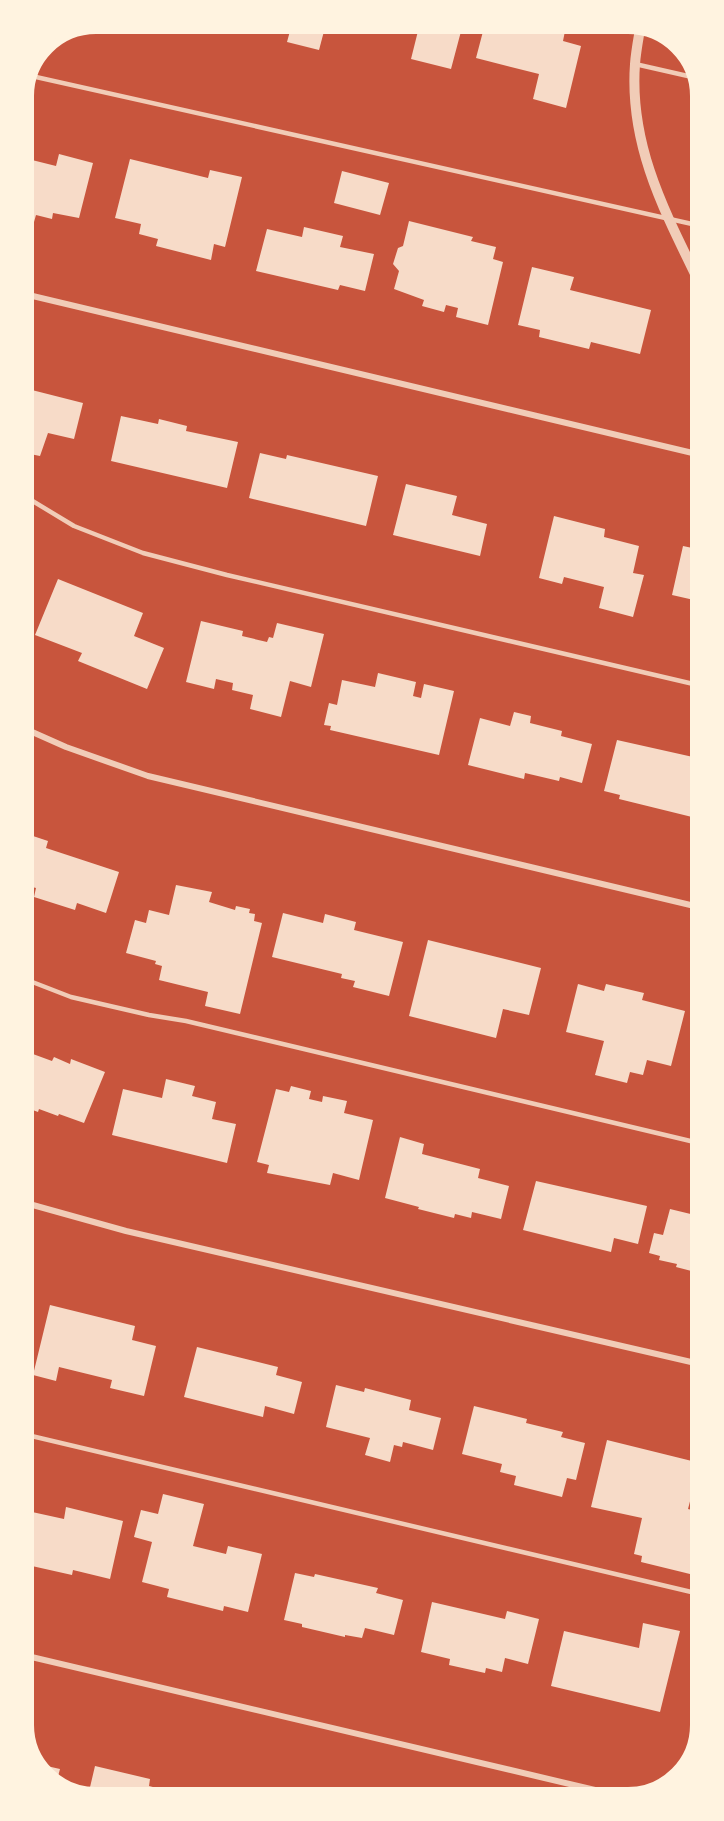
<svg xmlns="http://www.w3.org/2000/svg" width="724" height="1821" viewBox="0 0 724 1821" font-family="'Asap Condensed',sans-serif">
	<rect width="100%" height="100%" fill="#c8553d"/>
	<g fill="#f7dbc8">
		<polygon points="293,20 327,20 319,50 287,42"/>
		<polygon points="409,20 464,20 451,69 411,59 420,23"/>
		<polygon points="486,20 541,20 566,26 563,41 581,46 566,108 533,99 539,74 476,58"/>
		<polygon points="59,154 93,163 79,218 53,213 52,219 36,215 34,222 20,219 20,157 56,166"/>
		<polygon points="130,159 208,178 210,170 242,177 225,247 214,244 211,260 156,246 158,239 139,234 141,224 115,218"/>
		<polygon points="342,171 389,183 380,215 334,203"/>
		<polygon points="409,221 473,237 471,241 496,247 493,259 503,262 488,325 456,317 458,308 446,305 444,312 422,306 424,300 394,289 399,271 393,264 398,248 403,246"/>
		<polygon points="304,227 343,236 340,247 374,254 365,291 340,285 338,290 256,271 267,229 302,237"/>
		<polygon points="532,267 574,277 570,290 651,310 640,354 591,342 589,349 539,337 540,330 518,325"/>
		<polygon points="24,388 83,403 74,439 48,433 40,456 20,452 20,399"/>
		<polygon points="121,416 158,424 159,419 187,426 186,431 238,442 227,488 111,461"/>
		<polygon points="260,453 286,459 287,455 378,476 366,526 249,498"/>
		<polygon points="406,484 457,496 452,515 487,524 480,556 393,535"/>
		<polygon points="554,516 605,529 604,537 639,546 633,573 644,575 633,617 599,608 604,587 564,577 562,584 539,578"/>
		<polygon points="683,546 702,550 702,615 691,613 694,600 672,595"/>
		<polygon points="21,567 31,572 21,589"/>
		<polygon points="58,579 143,613 134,636 164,648 147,689 78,661 82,653 35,635"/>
		<polygon points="201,621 243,631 242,636 267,642 269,637 273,638 277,623 324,634 311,687 290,681 281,717 250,709 253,695 232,690 233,683 216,679 214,689 186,682"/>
		<polygon points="378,673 416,682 413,696 421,698 424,684 454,691 439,755 330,730 331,726 324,725 329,703 337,705 342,680 375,687"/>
		<polygon points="514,712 531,716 530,723 562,731 561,736 592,744 582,783 560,777 559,781 525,773 524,779 468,765 480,718 510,726"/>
		<polygon points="617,740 702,759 702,805 695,803 692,817 619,799 620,795 604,791"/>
		<polygon points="21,832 48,841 46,848 119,872 106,913 77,903 75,910 34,897 36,888 21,884"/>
		<polygon points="176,885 212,892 209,902 235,910 236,906 250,909 249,913 255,914 254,921 262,923 240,1014 205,1006 208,992 159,980 162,966 155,964 156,961 126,953 135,920 146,923 149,910 169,915"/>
		<polygon points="283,913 323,923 325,914 356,922 354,930 403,942 389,996 353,987 355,981 341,978 342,974 272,957"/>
		<polygon points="428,940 541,968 529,1015 503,1009 496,1038 409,1016"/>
		<polygon points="578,984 604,991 606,984 644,993 642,1000 685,1011 671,1066 647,1060 643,1075 630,1072 627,1083 595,1075 604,1041 566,1032"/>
		<polygon points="702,1030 703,1031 703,1060 695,1058"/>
		<polygon points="22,1050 52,1061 54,1057 70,1064 71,1059 105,1072 84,1123 59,1114 58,1116 39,1109 38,1112 22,1106"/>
		<polygon points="166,1079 195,1086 192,1096 216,1102 212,1119 236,1124 227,1163 112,1135 123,1089 162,1098"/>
		<polygon points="291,1086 311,1091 309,1099 322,1102 323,1096 347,1101 344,1113 373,1120 359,1180 333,1173 330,1185 267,1173 269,1165 257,1162 276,1089 289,1092"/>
		<polygon points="400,1137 424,1144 422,1154 480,1169 478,1178 509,1186 501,1219 472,1212 471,1218 455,1214 454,1218 418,1209 419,1207 385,1198"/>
		<polygon points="536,1181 647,1206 638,1244 614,1238 611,1252 523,1230"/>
		<polygon points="670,1209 703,1217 703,1274 676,1267 677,1264 659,1260 660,1256 649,1253 654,1233 663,1235"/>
		<polygon points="50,1305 135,1326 132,1340 156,1346 144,1396 110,1388 112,1380 59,1367 56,1381 33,1375"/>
		<polygon points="197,1347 278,1367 276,1375 302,1382 294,1414 265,1406 263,1417 184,1397"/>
		<polygon points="336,1385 364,1392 365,1388 411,1400 409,1410 441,1418 433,1450 403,1442 402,1447 394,1445 390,1462 365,1455 370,1438 326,1427"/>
		<polygon points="474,1406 527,1419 526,1423 563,1432 561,1437 585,1443 576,1480 567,1478 562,1497 514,1485 516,1476 500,1472 502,1464 462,1454"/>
		<polygon points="607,1440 704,1464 704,1488 694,1486 688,1509 704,1513 690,1574 641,1562 642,1556 634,1554 642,1518 591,1507"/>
		<polygon points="163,1494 204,1504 193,1546 226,1554 228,1546 262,1554 248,1612 224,1606 223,1611 167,1597 169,1589 142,1582 152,1542 134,1537 141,1510 158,1514"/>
		<polygon points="66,1507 123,1521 110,1579 73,1570 72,1575 23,1564 23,1510 64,1519"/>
		<polygon points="295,1573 314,1577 315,1574 378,1588 376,1593 403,1600 394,1635 365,1628 362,1638 345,1635 345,1637 302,1627 302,1624 284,1620"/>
		<polygon points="432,1602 505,1619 507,1611 539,1619 528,1664 505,1658 502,1672 486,1668 485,1673 449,1665 450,1659 421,1652"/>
		<polygon points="643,1623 680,1631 660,1712 551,1686 564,1631 639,1648"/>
		<polygon points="27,1754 39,1757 38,1764 60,1769 55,1788 49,1785"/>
		<polygon points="95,1766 150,1779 149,1786 176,1793 174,1799 179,1801 91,1801 87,1800"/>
	</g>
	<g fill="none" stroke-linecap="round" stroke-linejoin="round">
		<g stroke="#f1ccb7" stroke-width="4.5">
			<polyline points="635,64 701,79"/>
			<polyline points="27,75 701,226"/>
			<polyline points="21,494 74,526 143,553 227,575 702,686"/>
			<polyline points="22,978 71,997 149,1015 186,1021 703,1144"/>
			<polyline points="23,1434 704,1595"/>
		</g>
		<g stroke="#f1ccb7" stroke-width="6">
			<polyline points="20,293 701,455"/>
			<polyline points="21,727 66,747 148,776 703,908"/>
			<polyline points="22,1202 126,1231 704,1365"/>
			<polyline points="23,1655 629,1798"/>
		</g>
		<path stroke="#f1ccb7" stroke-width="10" d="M641,23C639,36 636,50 635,64C629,147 666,214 701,286"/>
	</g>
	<path d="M0 0H724V1821H0ZM96 30H628A66 66 0 0 1 694 96V1725A66 66 0 0 1 628 1791H96A66 66 0 0 1 30 1725V96A66 66 0 0 1 96 30Z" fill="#fff3e0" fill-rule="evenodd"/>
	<path fill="none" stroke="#fff3e0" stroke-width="8" d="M96 30H628A66 66 0 0 1 694 96V1725A66 66 0 0 1 628 1791H96A66 66 0 0 1 30 1725V96A66 66 0 0 1 96 30Z"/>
</svg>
